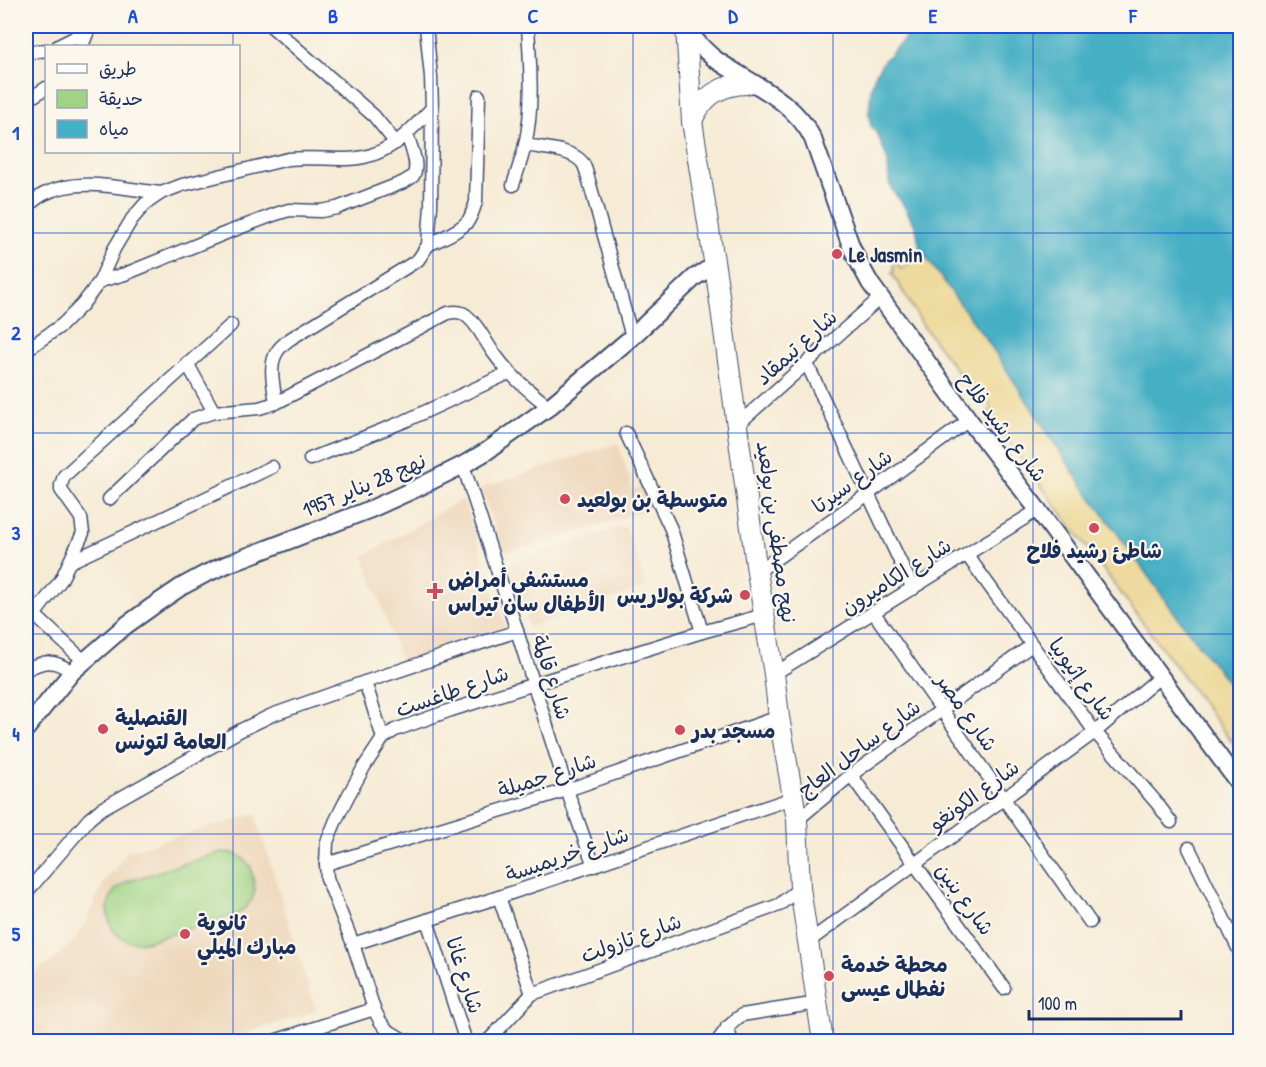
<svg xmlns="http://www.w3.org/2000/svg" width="1266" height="1067" viewBox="0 0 1266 1067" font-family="'Patrick Hand','Playpen Sans Arabic',sans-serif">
	<rect width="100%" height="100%" fill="#fbf7ec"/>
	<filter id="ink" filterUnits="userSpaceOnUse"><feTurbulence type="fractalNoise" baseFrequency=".0167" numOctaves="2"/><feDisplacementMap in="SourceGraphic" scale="12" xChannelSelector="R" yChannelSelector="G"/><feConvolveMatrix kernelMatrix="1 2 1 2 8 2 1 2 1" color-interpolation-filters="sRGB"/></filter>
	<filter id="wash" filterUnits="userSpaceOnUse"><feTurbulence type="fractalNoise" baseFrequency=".008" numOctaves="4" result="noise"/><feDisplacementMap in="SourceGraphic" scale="24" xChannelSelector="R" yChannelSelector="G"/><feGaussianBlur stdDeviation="1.35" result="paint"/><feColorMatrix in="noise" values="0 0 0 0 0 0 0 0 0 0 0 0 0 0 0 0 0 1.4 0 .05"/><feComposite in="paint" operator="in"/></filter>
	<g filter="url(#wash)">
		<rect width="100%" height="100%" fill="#f6ebd5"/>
		<g fill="#eed7bb">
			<polygon points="618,443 633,490 642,487 649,508 534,547 523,547 504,553 481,488"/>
			<polygon points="463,499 506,627 401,662 364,556"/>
			<polygon points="625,526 647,587 529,627 509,563"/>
			<polygon points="255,814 316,1011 221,1041 26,1042 26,976 45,966 59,955 73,941 84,926 103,884 108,875 117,870 116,867 128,851"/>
		</g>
		<path fill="#a0d484" stroke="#5e8271" stroke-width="1.5" d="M221,852L233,853L243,858L251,867L255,890L252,900L247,906L238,914L145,942C138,942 129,943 122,938C106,929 104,906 114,892C118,886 123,884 129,881Z"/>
		<polygon fill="#eeda9e" stroke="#84847e" stroke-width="1.5" points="920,249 991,346 1076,476 1182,623 1240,698 1240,753 987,413 991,408 989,403 986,402 982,404 924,327 892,273 894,270 893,266 897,263 901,269 903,269 915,257"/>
		<polygon fill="#45afc4" stroke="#306f91" stroke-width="1.5" points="913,26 1240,26 1240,698 1182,623 1076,476 991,346 920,249 916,227 901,201 892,190 889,182 888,161 878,135 871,126 869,114 871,89 875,75 883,62 903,41"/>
	</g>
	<g filter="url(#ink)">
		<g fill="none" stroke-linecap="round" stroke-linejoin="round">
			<defs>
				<g id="street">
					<polyline points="271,26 374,116 396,143"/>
					<polyline points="58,46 74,38 86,26"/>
					<polyline points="82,46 90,26"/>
					<polyline points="26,53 46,50"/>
					<polyline points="26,101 46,88"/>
					<path d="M525,145C541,148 571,149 582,162C586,167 587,175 589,181L632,337"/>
					<path d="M513,185C517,172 522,159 525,145C534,106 530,65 528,26"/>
					<path d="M26,208C31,203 38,197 44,194C79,176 124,189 161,193"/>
					<path d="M428,245C440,239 460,231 468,221C472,215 474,208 476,202L479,96"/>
					<path d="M100,281L125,274L226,233L276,214L289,210L321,211L337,208L404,182C407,180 411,178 413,176C420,165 410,145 407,135"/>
					<path d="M26,350L62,325L82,305L100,281L114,249L132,219L145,204L161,193L182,185L288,159C307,157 326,159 345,159C385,159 407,135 432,108L431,77L426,26"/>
					<polyline points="187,363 214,412"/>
					<polyline points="807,364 913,589"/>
					<path d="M276,403C274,387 267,363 279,349C282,345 286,342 290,339L418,260L428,245L431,206L432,108"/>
					<polyline points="737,425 881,297"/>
					<polyline points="626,433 671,529 702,632"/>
					<polyline points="310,459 405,421 509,373"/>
					<polyline points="463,465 517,631 567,790 594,866"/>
					<path d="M109,499L193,419L214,412L259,408L276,403L448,313C456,311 464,312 469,318C479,327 485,341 493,352C509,375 528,390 549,407"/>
					<polyline points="967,555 1095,732 1156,802 1171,822"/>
					<polyline points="70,562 272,467"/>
					<polyline points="757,572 868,494 969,420"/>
					<polyline points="26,607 84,661"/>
					<polyline points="874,613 1090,922"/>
					<polyline points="34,615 61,580 83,533 81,518 61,490 61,485 64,476 231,325"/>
					<path d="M26,670C44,660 54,659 72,672"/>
					<polyline points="774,674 1038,510"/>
					<polyline points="365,682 383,738"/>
					<polyline points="851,775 1004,988"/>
					<polyline points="797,820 851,775 1032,645"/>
					<polyline points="1189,848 1240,952"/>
					<polyline points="326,864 567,790 779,717"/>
					<polyline points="26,893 89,819 101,809 241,730 272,715 365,682 517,631"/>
					<polyline points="499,897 532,994"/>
					<polyline points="427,920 466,1042"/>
					<polyline points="808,942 1095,732 1161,676"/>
					<polyline points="353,944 499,897 793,798"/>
					<polyline points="727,1027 732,1042"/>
					<polyline points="271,1042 374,1009"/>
					<polyline points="414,1042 402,1039 387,1030 380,1021 374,1009 353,944 327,878 326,864 327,842 336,820 348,796 364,767 383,738 395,730 451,710 702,632 764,615"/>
					<polyline points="487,1042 532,994 779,905 800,888"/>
					<path d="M717,1042C725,1031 731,1022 742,1015L818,1003"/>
				</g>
				<g id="secondary">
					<path d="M685,29C695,39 703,50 715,59C749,83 794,99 813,139L851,246L856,257L870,283L969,420L1038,510L1240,785"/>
					<polyline points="26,729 72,672 125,626 153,606 181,587 205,574 230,563 371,509 415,489 463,465 487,451 549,407 632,337 695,277 705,271 716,268"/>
				</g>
				<g id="primary">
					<polyline points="686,26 692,121 717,280 757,572 774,674 779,717 797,820 800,888 823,1042"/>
					<path d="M692,121C702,97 721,84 747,84"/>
				</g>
			</defs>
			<use href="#street" stroke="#3c4b70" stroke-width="15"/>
			<use href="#secondary" stroke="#3c4b70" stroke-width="20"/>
			<use href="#primary" stroke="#3c4b70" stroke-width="22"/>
			<use href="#street" stroke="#fff" stroke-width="12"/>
			<use href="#secondary" stroke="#fff" stroke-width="16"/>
			<use href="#primary" stroke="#fff" stroke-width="20"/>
		</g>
	</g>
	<path fill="none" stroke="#1d4ed8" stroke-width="1.5" stroke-opacity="0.55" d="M233,26V46M433,26V1042M633,26V1042M833,26V1042M1033,26V1042M233,152V1042M26,233H1240M26,433H1240M26,634H1240M26,834H1240"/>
	<g fill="#d1495b" stroke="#fbf7ec" stroke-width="2">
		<circle cx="837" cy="254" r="6"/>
		<circle cx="565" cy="499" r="6"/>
		<circle cx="1094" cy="528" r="6"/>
		<path d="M432 582h6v6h6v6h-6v6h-6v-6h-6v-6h6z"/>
		<circle cx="745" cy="595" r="6"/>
		<circle cx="103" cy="729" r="6"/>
		<circle cx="680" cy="730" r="6"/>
		<circle cx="185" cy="934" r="6"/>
		<circle cx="829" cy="976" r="6"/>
	</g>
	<g text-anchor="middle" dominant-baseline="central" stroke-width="4.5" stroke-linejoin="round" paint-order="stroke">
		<g font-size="21" font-weight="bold" fill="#1b2f5e" stroke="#fbf7ec" text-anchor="start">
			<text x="849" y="254">Le Jasmin</text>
			<text x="577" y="499">متوسطة بن بولعيد</text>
			<text x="1094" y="550" text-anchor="middle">شاطئ رشيد فلاح</text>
			<text x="448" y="579">مستشفى أمراض<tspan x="448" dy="24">الأطفال سان تيراس</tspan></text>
			<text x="733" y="595" text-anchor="end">شركة بولاريس</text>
			<text x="115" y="717">القنصلية<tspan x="115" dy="24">العامة لتونس</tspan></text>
			<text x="692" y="730">مسجد بدر</text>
			<text x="197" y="922">ثانوية<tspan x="197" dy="24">مبارك الميلي</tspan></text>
			<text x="841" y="964">محطة خدمة<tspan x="841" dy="24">نفطال عيسى</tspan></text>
		</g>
		<g font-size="21" fill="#1b2f5e" stroke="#fbf7ec">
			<text transform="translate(796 347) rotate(-42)">شارع تيمقاد</text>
			<text transform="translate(1003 427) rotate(53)">شارع رشيد فلاح</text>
			<text transform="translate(852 481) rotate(-36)">شارع سيرتا</text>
			<text transform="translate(364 485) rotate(-23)">نهج 28 يناير 1957</text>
			<text transform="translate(777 532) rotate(82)">نهج مصطفى بن بولعيد</text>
			<text transform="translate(896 576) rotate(-32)">شارع الكاميرون</text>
			<text transform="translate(552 677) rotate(73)">شارع قالمة</text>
			<text transform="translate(1082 679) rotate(54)">شارع إثيوبيا</text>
			<text transform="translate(452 691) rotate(-19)">شارع طاغست</text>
			<text transform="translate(967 712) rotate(55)">شارع مصر</text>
			<text transform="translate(859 748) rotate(-37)">شارع ساحل العاج</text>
			<text transform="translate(547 775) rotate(-18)">شارع جميلة</text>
			<text transform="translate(974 795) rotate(-36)">شارع الكونغو</text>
			<text transform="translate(567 854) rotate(-19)">شارع خريميسة</text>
			<text transform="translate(965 899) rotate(54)">شارع بنين</text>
			<text transform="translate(631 938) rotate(-20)">شارع تازولت</text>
			<text transform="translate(465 975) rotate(72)">شارع غانا</text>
		</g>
	</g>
	<rect width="1266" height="1067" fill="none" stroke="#fbf7ec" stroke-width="66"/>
	<rect x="45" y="45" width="195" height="108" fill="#fbf7ec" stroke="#a1a7b3" stroke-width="1.5"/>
	<rect x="57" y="64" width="30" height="9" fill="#ffffff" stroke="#a1a7b3" stroke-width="1.5"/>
	<text x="99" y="75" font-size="18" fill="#1b2f5e">طريق</text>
	<rect x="57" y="90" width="30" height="18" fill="#a0d484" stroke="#a1a7b3" stroke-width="1.5"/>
	<text x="99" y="105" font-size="18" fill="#1b2f5e">حديقة</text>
	<rect x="57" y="120" width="30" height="18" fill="#45afc4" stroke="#a1a7b3" stroke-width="1.5"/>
	<text x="99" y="135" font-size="18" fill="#1b2f5e">مياه</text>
	<path d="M1029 1010v9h152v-9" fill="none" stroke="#1b2f5e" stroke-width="3"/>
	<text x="1038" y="1010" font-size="18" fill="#1b2f5e" stroke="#fbf7ec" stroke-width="4.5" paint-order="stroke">100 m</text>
	<rect x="33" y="33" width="1200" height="1001" fill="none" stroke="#1d4ed8" stroke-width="2"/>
	<g font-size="20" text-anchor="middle" font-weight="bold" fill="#1d4ed8">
		<text x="133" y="23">A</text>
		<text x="333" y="23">B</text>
		<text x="533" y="23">C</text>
		<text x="733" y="23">D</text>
		<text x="933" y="23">E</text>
		<text x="1133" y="23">F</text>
		<text x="16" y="140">1</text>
		<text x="16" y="340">2</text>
		<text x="16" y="540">3</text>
		<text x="16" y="741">4</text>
		<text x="16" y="941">5</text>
	</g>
</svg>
